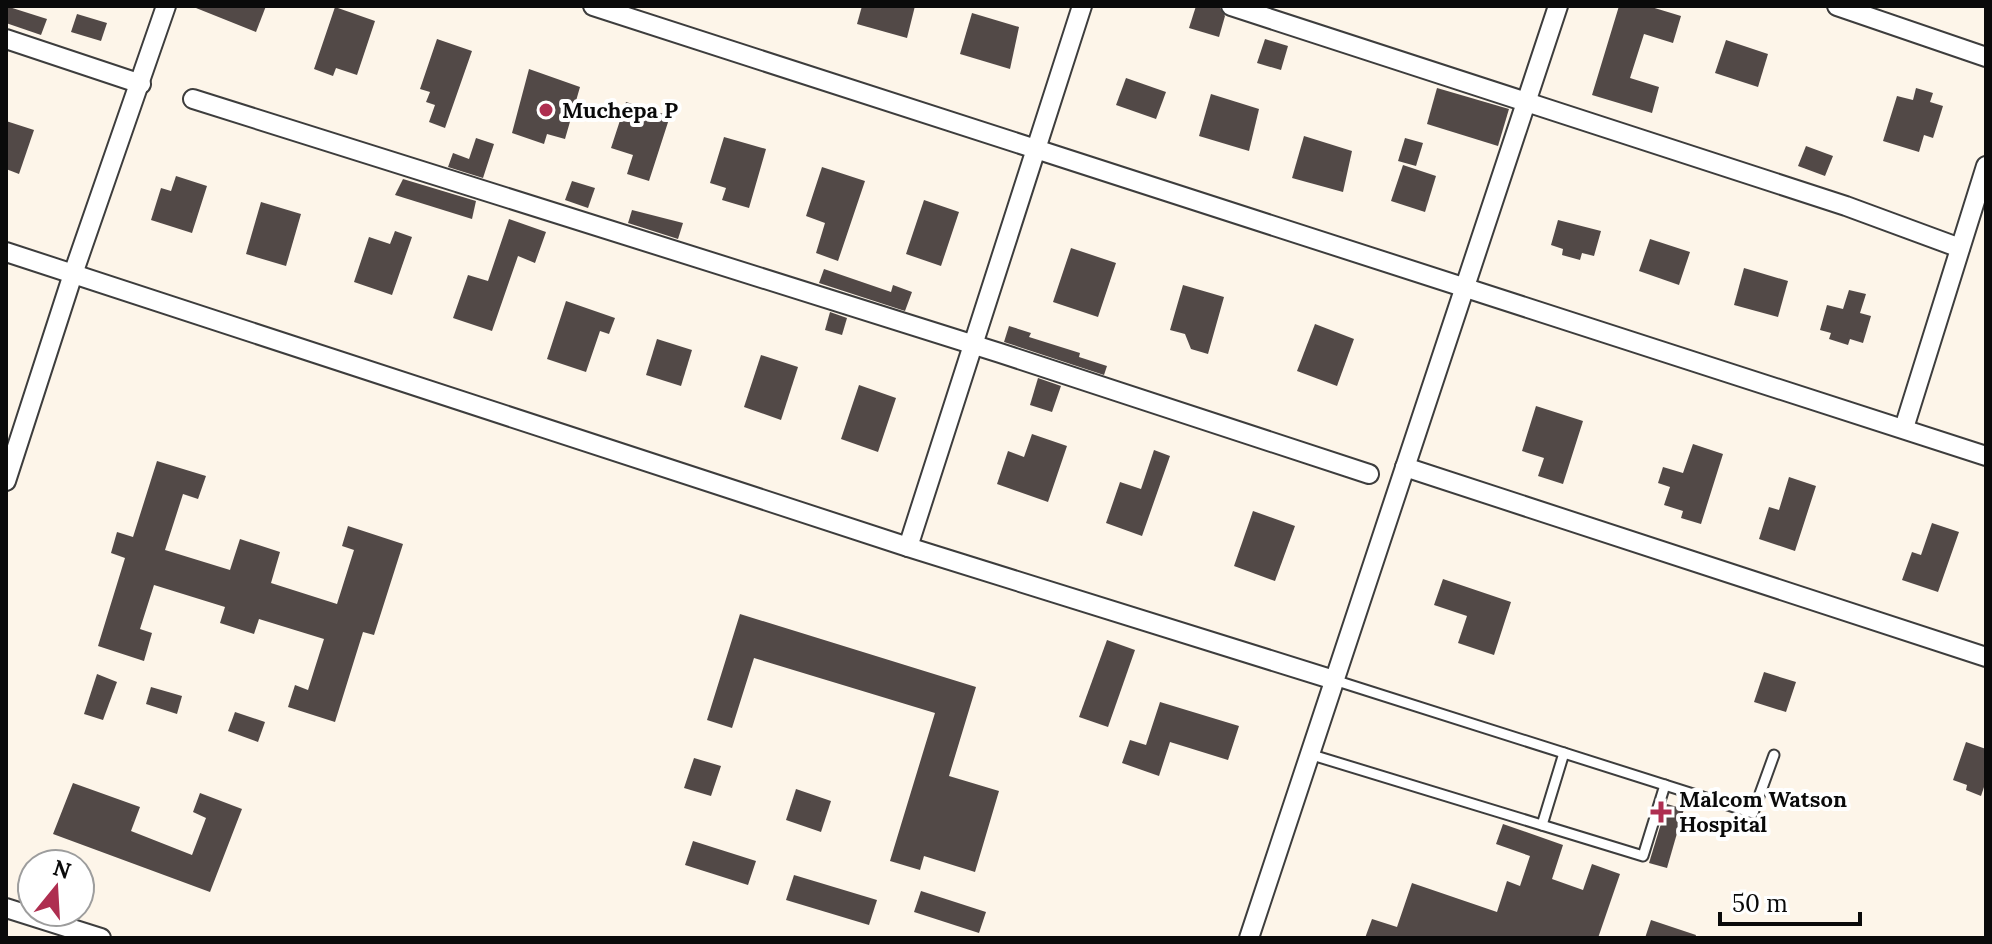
<svg xmlns="http://www.w3.org/2000/svg" width="1992" height="944" viewBox="0 0 1992 944" font-family="Lora,serif">
	<rect width="100%" height="100%" fill="#fdf5e9"/>
	<g fill="#524947">
		<polygon points="6,6 47,19 41,35 6,23"/>
		<polygon points="191,6 266,6 256,32"/>
		<polygon points="862,6 915,6 907,38 857,24"/>
		<polygon points="1196,6 1219,6 1225,16 1219,37 1189,28"/>
		<polygon points="1619,6 1648,6 1681,16 1673,43 1644,34 1630,78 1659,87 1652,113 1592,95"/>
		<polygon points="335,7 375,21 357,75 336,68 333,76 314,69"/>
		<polygon points="972,13 1019,27 1010,69 960,54"/>
		<polygon points="77,14 107,23 101,41 71,32"/>
		<polygon points="437,39 472,51 445,128 429,122 435,105 426,102 430,92 420,89"/>
		<polygon points="1265,39 1288,46 1281,70 1257,63"/>
		<polygon points="1726,40 1768,54 1758,87 1715,73"/>
		<polygon points="529,69 580,87 565,139 547,134 544,144 512,133"/>
		<polygon points="1126,78 1166,92 1156,119 1116,105"/>
		<polygon points="1437,88 1509,109 1498,146 1427,124"/>
		<polygon points="1916,88 1933,93 1930,102 1943,106 1933,138 1924,135 1919,152 1883,141 1897,96 1913,100"/>
		<polygon points="1211,94 1259,109 1249,151 1199,136"/>
		<polygon points="626,102 670,116 649,181 627,174 633,155 611,148"/>
		<polygon points="6,121 34,130 19,174 6,169"/>
		<polygon points="1304,136 1352,151 1343,192 1292,178"/>
		<polygon points="724,137 766,149 749,208 722,200 726,188 710,183"/>
		<polygon points="476,138 494,144 483,178 448,167 453,153 469,159"/>
		<polygon points="1405,138 1423,143 1416,166 1398,161"/>
		<polygon points="1806,146 1833,156 1825,176 1798,166"/>
		<polygon points="1403,165 1436,176 1425,212 1391,201"/>
		<polygon points="822,167 865,181 838,261 816,253 825,223 806,216"/>
		<polygon points="176,176 207,186 192,233 151,220 161,188 171,191"/>
		<polygon points="403,179 476,201 472,219 395,195"/>
		<polygon points="572,181 595,188 588,208 565,200"/>
		<polygon points="924,200 959,212 941,266 906,254"/>
		<polygon points="261,202 301,214 286,266 246,254"/>
		<polygon points="632,210 683,223 678,239 628,223"/>
		<polygon points="509,219 546,232 535,263 518,256 492,331 453,318 468,275 488,281"/>
		<polygon points="1558,220 1601,231 1594,256 1582,253 1580,260 1562,255 1563,249 1551,245"/>
		<polygon points="395,231 412,237 392,295 354,282 369,237 390,244"/>
		<polygon points="1650,239 1690,252 1679,285 1639,271"/>
		<polygon points="1071,248 1116,263 1098,317 1053,302"/>
		<polygon points="1744,268 1788,281 1778,317 1734,305"/>
		<polygon points="824,269 891,292 893,285 912,292 905,311 819,283"/>
		<polygon points="1183,285 1224,297 1208,354 1191,349 1185,334 1170,330"/>
		<polygon points="1849,290 1866,294 1860,313 1871,316 1863,343 1850,339 1848,345 1829,339 1831,333 1820,330 1827,305 1843,309"/>
		<polygon points="566,301 615,318 609,334 600,331 586,372 547,359"/>
		<polygon points="830,312 847,318 842,335 825,330"/>
		<polygon points="1315,324 1354,339 1337,386 1297,371"/>
		<polygon points="1009,326 1031,333 1029,337 1080,353 1079,357 1107,366 1104,375 1004,342"/>
		<polygon points="657,339 692,350 681,386 646,375"/>
		<polygon points="761,355 798,367 781,420 744,407"/>
		<polygon points="1038,378 1061,386 1052,412 1030,405"/>
		<polygon points="859,385 896,398 878,452 841,439"/>
		<polygon points="1536,406 1583,421 1563,484 1538,476 1544,458 1522,451"/>
		<polygon points="1032,434 1067,446 1048,502 997,484 1008,451 1024,457"/>
		<polygon points="1693,444 1723,454 1701,524 1681,518 1683,511 1664,505 1670,487 1658,483 1663,467 1683,473"/>
		<polygon points="1154,450 1170,456 1142,536 1106,523 1120,482 1141,489"/>
		<polygon points="157,461 206,476 198,499 183,494 165,550 230,570 240,539 280,552 271,583 337,604 354,550 342,546 348,526 403,544 374,635 363,632 335,722 288,707 295,685 308,690 324,639 259,619 254,634 220,623 225,607 154,585 140,629 152,633 144,661 98,646 125,558 111,553 117,532 133,537"/>
		<polygon points="1789,477 1816,486 1795,551 1759,539 1769,507 1779,510"/>
		<polygon points="1253,511 1295,526 1275,581 1234,566"/>
		<polygon points="1932,523 1959,532 1938,592 1902,580 1912,552 1921,555"/>
		<polygon points="1443,579 1511,602 1494,655 1458,643 1467,616 1434,605"/>
		<polygon points="740,614 976,687 949,776 999,791 975,872 924,856 920,870 890,861 935,713 754,658 732,728 707,720"/>
		<polygon points="1107,640 1135,650 1108,727 1079,717"/>
		<polygon points="1764,672 1796,682 1786,712 1754,702"/>
		<polygon points="97,674 117,682 103,720 84,714"/>
		<polygon points="151,687 182,696 177,714 146,704"/>
		<polygon points="1160,702 1239,726 1228,760 1170,742 1159,776 1122,763 1130,740 1146,745"/>
		<polygon points="235,712 265,722 258,742 228,731"/>
		<polygon points="1966,742 1986,749 1986,781 1981,796 1966,790 1967,785 1953,780"/>
		<polygon points="694,758 721,766 711,796 684,788"/>
		<polygon points="73,783 140,807 131,831 192,855 206,818 193,812 200,793 242,809 210,892 53,834"/>
		<polygon points="796,789 831,801 821,832 786,820"/>
		<polygon points="1667,804 1684,809 1667,868 1649,863"/>
		<polygon points="1503,824 1563,845 1552,879 1583,890 1592,864 1620,874 1598,938 1365,938 1372,919 1397,927 1412,883 1497,912 1507,881 1520,886 1530,856 1496,844"/>
		<polygon points="693,841 756,861 748,885 685,865"/>
		<polygon points="794,875 877,900 869,925 786,900"/>
		<polygon points="921,891 986,912 979,933 914,912"/>
		<polygon points="1651,920 1696,935 1695,938 1645,938"/>
	</g>
	<g fill="none" stroke-linecap="round" stroke-linejoin="round">
		<defs>
			<g id="lane">
				<polyline points="1334,680 1753,813 1774,755"/>
				<polyline points="1309,754 1643,856 1665,785"/>
				<polyline points="1542,825 1564,753"/>
			</g>
			<g id="street">
				<polyline points="593,6 1986,456"/>
				<polyline points="1231,6 1846,206 1960,248"/>
				<polyline points="1837,6 1986,57"/>
				<polyline points="6,39 141,84"/>
				<polyline points="193,99 1000,353 1369,474"/>
				<polyline points="6,252 908,547 1334,680"/>
				<polyline points="1904,428 1986,166"/>
				<polyline points="1405,467 1986,657"/>
				<polyline points="6,481 73,274 166,6"/>
				<polyline points="908,547 1082,6"/>
				<polyline points="6,908 101,938"/>
				<polyline points="1249,938 1558,6"/>
			</g>
		</defs>
		<use href="#lane" stroke="#3d3d3d" stroke-width="13"/>
		<use href="#street" stroke="#3d3d3d" stroke-width="22"/>
		<use href="#lane" stroke="#fff" stroke-width="9"/>
		<use href="#street" stroke="#fff" stroke-width="18"/>
	</g>
	<g fill="#ae2e50" stroke="#fff" stroke-width="3">
		<circle cx="546" cy="110" r="8"/>
		<path d="M1657 800h8v8h8v8h-8v8h-8v-8h-8v-8h8z"/>
	</g>
	<g text-anchor="middle" dominant-baseline="central" stroke-width="8" stroke-linejoin="round" paint-order="stroke">
		<g font-size="22" font-weight="bold" fill="#0a0a0a" stroke="#fff" text-anchor="start">
			<text x="562" y="110">Muchepa P</text>
			<text x="1679" y="799">Malcom Watson<tspan x="1679" dy="25">Hospital</tspan></text>
		</g>
	</g>
	<rect width="1992" height="944" fill="none" stroke="#0a0a0a" stroke-width="16"/>
	<g transform="translate(56 888) rotate(18)"><circle r="38" fill="#ffffff" stroke="#9d9d9d" stroke-width="2"/>
	<path d="M0-6L14 30L0 20L-14 30Z" fill="#ae2e50"/>
	<text y="-12" font-size="22" font-weight="bold" text-anchor="middle" fill="#0a0a0a">N</text>
	</g>
	<path d="M1720 912v12h140v-12" fill="none" stroke="#0a0a0a" stroke-width="4"/>
	<text x="1732" y="912" font-size="24" fill="#0a0a0a" stroke="#ffffff" stroke-width="6" paint-order="stroke">50 m</text>
</svg>
